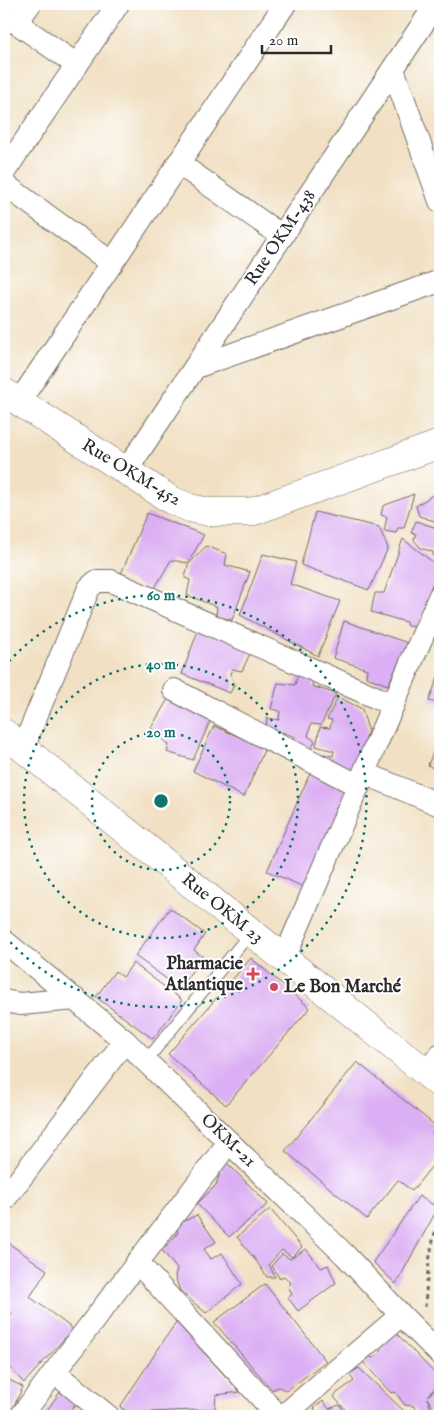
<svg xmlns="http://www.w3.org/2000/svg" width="444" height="1420" viewBox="0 0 444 1420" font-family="'IM FELL English',serif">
	<rect width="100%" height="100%" fill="#fff"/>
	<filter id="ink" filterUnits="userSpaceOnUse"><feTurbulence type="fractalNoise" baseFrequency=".02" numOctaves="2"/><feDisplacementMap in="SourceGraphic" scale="10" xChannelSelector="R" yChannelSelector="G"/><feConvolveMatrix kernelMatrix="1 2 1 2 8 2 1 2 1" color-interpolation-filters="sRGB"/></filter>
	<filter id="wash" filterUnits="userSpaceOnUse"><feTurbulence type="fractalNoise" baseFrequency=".0096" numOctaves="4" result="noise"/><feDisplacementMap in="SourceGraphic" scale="20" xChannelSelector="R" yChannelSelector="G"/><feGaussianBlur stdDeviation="1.12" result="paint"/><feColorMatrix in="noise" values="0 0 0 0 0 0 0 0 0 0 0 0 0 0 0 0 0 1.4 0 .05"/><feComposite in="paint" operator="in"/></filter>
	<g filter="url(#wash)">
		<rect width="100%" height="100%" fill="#f1e0c3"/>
		<g id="blocks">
			<g fill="#dbaff3">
				<polygon points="440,490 440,523 419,516 416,506"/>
				<polygon points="414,494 404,528 398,528 396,533 384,531 387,517 381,515 383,506"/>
				<polygon points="315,512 379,527 388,548 369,590 301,565"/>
				<polygon points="147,513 204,535 188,563 171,560 153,591 120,576"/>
				<polygon points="416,521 440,529 440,553 438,556 433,556 433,552 421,548 414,540 416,534 411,533"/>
				<polygon points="403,539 438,566 418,627 407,626 406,622 371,612 375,593 384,593"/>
				<polygon points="206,546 227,554 225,565 250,572 232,620 216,616 217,607 187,595 190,580 185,578 188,565"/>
				<polygon points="263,554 296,562 290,584 340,601 318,656 240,615"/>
				<polygon points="344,621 408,643 388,685 366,677 367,669 333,658"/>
				<polygon points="200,625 252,649 242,671 232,669 230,674 235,683 230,693 182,674"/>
				<polygon points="440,671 440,704 429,701"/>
				<polygon points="298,674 314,676 312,686 336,694 321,725 311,724 308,736 315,741 310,751 292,745 295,737 282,732 283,740 266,735 267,718 279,720 280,711 271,709 278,683 295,685"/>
				<polygon points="171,694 212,717 193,760 167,752 169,745 151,728"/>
				<polygon points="338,697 362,709 368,730 355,775 319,761 322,754 333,756 334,751 316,746 320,727 330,728 332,720 327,719"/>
				<polygon points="214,726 265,748 244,797 193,771"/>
				<polygon points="440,735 440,773 428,765"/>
				<polygon points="311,771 350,789 306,888 267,871"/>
				<polygon points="170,908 205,934 194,950 203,957 179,988 135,956"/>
				<polygon points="251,958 310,1008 226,1105 168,1054"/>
				<polygon points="133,963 182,1000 153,1039 96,997 115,971 123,977"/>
				<polygon points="357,1062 437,1127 432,1133 440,1141 440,1156 412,1191 398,1180 367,1219 285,1151"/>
				<polygon points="224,1160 268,1204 229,1237 197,1204 216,1185"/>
				<polygon points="419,1196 438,1208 396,1284 373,1262"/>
				<polygon points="270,1209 302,1247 292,1257 282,1250 269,1264 275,1277 267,1277 257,1262 237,1237"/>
				<polygon points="197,1215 216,1242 204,1249 211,1259 222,1253 242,1284 206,1313 180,1291 175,1276 177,1269 162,1250 178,1233 176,1225"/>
				<polygon points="4,1240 47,1270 30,1297 73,1329 24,1383 4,1361 4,1323 12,1314 4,1308"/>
				<polygon points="306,1249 321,1268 328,1265 336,1283 298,1311 288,1298 292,1294 288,1286 291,1283 284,1276 279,1278 272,1265 282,1254 290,1259"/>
				<polygon points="265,1284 326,1361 286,1391 279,1387 272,1390 214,1322"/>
				<polygon points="176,1322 240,1392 216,1395 215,1409 129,1413 120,1407"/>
				<polygon points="394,1331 440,1379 440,1382 428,1396 440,1385 440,1416 424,1416 434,1409 427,1398 431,1409 420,1416 414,1406 405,1405 395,1392 391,1393 363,1362 369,1356 373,1358 381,1350 378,1345"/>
				<polygon points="359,1368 405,1412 401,1416 351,1416 334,1397 337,1393 354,1381 349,1374"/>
				<polygon points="4,1377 23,1387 9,1416 4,1416"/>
				<polygon points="60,1392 76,1403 67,1416 43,1416"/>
				<polygon points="323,1401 329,1409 339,1405 349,1416 318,1416 314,1408"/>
			</g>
		</g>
	</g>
	<g filter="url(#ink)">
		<use href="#blocks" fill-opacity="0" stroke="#706a60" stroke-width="1"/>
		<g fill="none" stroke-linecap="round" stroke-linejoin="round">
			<defs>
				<polyline id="service" points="146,1061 251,932"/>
				<g id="minor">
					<polyline points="4,14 77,65"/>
					<polyline points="16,23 30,4"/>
					<polyline points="393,69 440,201"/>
					<polyline points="178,163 282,236"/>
					<polyline points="4,172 118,4"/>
					<polyline points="4,184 112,263"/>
					<polyline points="196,367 440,281"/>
					<polyline points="19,402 285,4"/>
					<polyline points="126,471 436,4"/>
					<polyline points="174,690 359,786"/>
					<polyline points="23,748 89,588 97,581 111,581 393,705"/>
					<polyline points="364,773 440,805"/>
					<polyline points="4,941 125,1041 345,1255 401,1315 440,1354"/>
					<polyline points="284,959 440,595"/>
					<polyline points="4,1001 20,1004 75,999"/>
					<polyline points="426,1073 440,1055"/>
					<polyline points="4,1200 125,1041"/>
					<polyline points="137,1262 278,1416"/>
					<polyline points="54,1372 108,1416"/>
					<polyline points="21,1416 229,1142"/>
					<polyline points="283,1416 401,1315"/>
				</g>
				<g id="tertiary">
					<polyline points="4,392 171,500 190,508 209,512 251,512 440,444"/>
					<polyline points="4,733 440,1084"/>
				</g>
			</defs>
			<use href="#service" stroke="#706a60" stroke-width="13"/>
			<use href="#minor" stroke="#706a60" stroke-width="24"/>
			<use href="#tertiary" stroke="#706a60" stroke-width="29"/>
			<path stroke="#706a60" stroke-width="3" stroke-dasharray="4 4" stroke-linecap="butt" d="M425,1307C427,1278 429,1245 440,1218"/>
			<use href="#service" stroke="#fff" stroke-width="11"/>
			<use href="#minor" stroke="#fff" stroke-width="22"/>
			<use href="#tertiary" stroke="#fff" stroke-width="28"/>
		</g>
	</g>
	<g fill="none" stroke="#0f766e" stroke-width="2.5" stroke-dasharray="2.5 5">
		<circle cx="161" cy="801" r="69"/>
		<circle cx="161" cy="801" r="137"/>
		<path d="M4 667A206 206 0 1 1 4 935"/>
	</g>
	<g fill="#d1495b" stroke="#fff" stroke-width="2">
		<path d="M250.5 966.5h5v5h5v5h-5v5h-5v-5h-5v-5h5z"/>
		<circle cx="274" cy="987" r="5"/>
	</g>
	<g text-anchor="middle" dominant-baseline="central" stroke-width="4" stroke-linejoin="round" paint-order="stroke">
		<g font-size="18" fill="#2b2b2b" stroke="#fff">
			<text transform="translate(281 238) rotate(-56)">Rue OKM-438</text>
			<text transform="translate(131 473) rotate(31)">Rue OKM-452</text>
			<text transform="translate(222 909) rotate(39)">Rue OKM 23</text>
			<text transform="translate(228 1141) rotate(44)">OKM-21</text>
		</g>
		<g font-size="18" font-weight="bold" fill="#2b2b2b" stroke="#fff" text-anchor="end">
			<text x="243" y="964">Pharmacie<tspan x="243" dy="21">Atlantique</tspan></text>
			<text x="284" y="987" text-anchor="start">Le Bon Marché</text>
		</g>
	</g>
	<circle cx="161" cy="801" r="8" fill="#0f766e" stroke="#fff" stroke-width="2.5"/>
	<g font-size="15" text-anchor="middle" font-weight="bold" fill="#0f766e" stroke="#fff" stroke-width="4" stroke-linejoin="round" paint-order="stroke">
		<text x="161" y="600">60 m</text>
		<text x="161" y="669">40 m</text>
		<text x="161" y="737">20 m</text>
	</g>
	<rect width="444" height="1420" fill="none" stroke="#fff" stroke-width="20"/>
	<path d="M262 45v8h69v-8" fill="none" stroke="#2b2b2b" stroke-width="2.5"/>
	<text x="269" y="45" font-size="15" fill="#2b2b2b" stroke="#ffffff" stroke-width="4" paint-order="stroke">20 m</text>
</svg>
